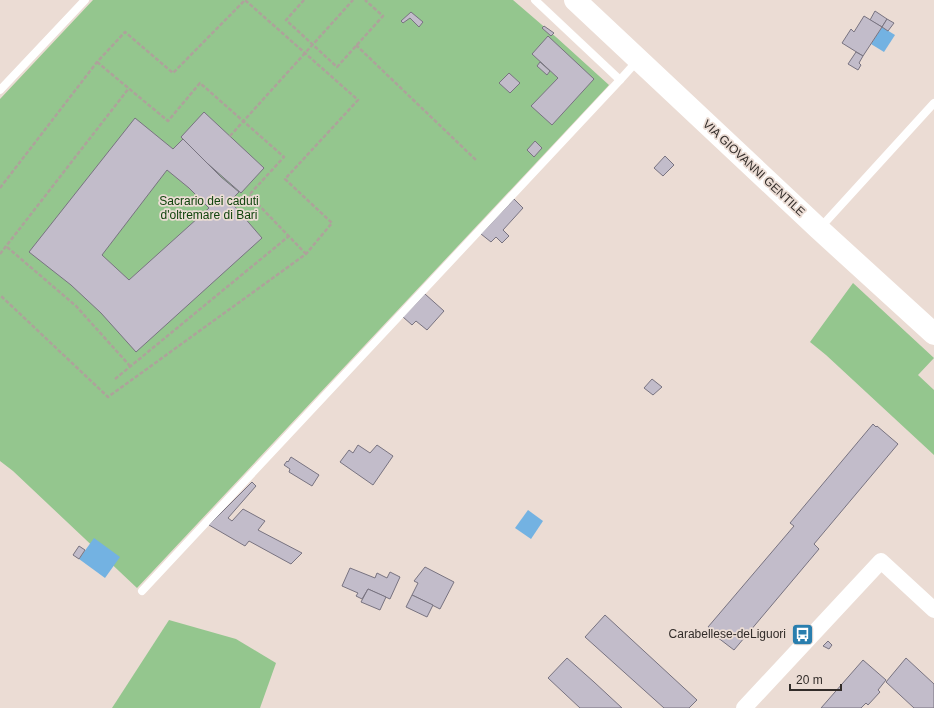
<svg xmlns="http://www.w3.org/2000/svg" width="934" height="708" viewBox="0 0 934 708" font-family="Helvetica,sans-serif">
	<rect width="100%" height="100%" fill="#ebdcd4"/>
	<g fill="#94c68e">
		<polygon points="93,0 513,0 556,37 609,85 137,588 13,471 0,461 0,99"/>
		<polygon points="853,283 934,358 918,375 934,390 934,455 826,355 810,342"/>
		<polygon points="169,620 236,639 276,663 260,708 112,708"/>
	</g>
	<g fill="#73b2e2">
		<polygon points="882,27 895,35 884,52 871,44"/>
		<polygon points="528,510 543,521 531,539 515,528"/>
		<polygon points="94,538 120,557 105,578 79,559"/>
	</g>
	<g fill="#c2bcca" stroke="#787380" fill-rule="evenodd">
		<polygon points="875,11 887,19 882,27 870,20"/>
		<polygon points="411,12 423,22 419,27 410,18 403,23 401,21"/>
		<polygon points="864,16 882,27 863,56 842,43 851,29 854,32"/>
		<polygon points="887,19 894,23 888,31 882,27"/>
		<polygon points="544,26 554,33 551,36 542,28"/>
		<polygon points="548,36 594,79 552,125 531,106 558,78 532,54"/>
		<polygon points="856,52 863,56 859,63 861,65 858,70 848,64"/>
		<polygon points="540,62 550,71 547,75 537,66"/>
		<polygon points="509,73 520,83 510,93 499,83"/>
		<polygon points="204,112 264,168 241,193 199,156 181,137"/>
		<path d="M135,118L173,149L183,139L221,177L239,192L230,201L262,238L136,352L101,313L71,285L29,252ZM167,170L189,188L209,208L129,280L102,255Z"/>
		<polygon points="535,141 542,148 534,157 527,150"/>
		<polygon points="665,156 674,165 663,176 654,168"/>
		<polygon points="514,199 523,208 503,230 509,236 502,243 496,237 491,242 481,234"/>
		<polygon points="425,294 444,311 427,330 416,321 412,325 403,317"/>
		<polygon points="652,379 662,387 653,395 644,388"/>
		<polygon points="873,424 876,427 877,426 898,444 814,544 819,549 734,650 717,637 719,636 708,627 794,526 790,523"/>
		<polygon points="358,445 370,453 377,445 393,456 373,485 340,462 349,450 353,453"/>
		<polygon points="291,457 319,475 312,486 289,472 290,469 284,465 287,461 288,462"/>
		<polygon points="252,482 256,486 228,518 232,521 243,509 265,521 258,530 302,553 291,564 249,541 245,546 209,525"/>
		<polygon points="79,546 85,550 79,559 73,555"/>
		<polygon points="425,567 454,582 440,609 412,595 418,583 414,581"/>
		<polygon points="350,568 375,578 377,573 387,578 390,572 400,577 390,599 368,589 362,599 356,596 358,593 342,586"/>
		<polygon points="368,589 386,597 380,610 361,602"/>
		<polygon points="412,595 433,605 427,617 406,607"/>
		<polygon points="605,615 697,700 689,708 664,708 585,637"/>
		<polygon points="828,641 832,645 829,649 823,646"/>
		<polygon points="567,658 594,682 622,708 580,708 548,678"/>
		<polygon points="906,658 934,684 934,708 914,708 886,682"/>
		<polygon points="863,660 886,680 878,690 880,692 868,705 866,703 861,708 821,708"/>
	</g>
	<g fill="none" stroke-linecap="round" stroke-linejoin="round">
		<g stroke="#aea29b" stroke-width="2.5" stroke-dasharray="4 2" stroke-linecap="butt">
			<polyline points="304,0 286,20 337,67 383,16 365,0"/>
			<polyline points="356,45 477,161"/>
			<polyline points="97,62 168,121 200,83 284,157 249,195 306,254"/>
			<polyline points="230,136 353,0"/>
			<polyline points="0,188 97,62 125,32 173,73 245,0 358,100 285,179 332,223 306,254 108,397 0,295"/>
			<polyline points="7,247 76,306 130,366"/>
			<polyline points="0,254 129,88"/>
			<polyline points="115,379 289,236"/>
		</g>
		<g stroke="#fff" stroke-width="8">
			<polyline points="535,0 620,80 638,60"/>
			<polyline points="0,90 85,0"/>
			<polyline points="820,228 934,103"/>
			<polyline points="142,591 620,80"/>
		</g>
		<polyline stroke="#fff" stroke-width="16" points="744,708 881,561 934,610"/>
		<polyline stroke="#fff" stroke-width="22" points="575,0 819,229 934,334"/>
	</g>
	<defs>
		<symbol id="bus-square" viewBox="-11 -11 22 22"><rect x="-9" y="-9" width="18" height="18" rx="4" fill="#297eae" stroke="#ebdcd4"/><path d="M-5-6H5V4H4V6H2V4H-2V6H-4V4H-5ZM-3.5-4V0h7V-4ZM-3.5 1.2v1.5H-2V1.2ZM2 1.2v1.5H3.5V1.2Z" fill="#fff"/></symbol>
	</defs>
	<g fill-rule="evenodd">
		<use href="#bus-square" x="790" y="622" width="25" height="25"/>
	</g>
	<g text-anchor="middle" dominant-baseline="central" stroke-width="3.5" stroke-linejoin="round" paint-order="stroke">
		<g font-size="12" fill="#322c29" stroke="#ebdcd4">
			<text transform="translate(754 168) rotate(43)">VIA GIOVANNI GENTILE</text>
		</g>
		<g font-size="12" fill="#11440d" stroke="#ebdcd4">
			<text x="209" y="201">Sacrario dei caduti<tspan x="209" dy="14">d'oltremare di Bari</tspan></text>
		</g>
		<g font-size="12" fill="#322c29" stroke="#ebdcd4" text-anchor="end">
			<text x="786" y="634">Carabellese-deLiguori</text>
		</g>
	</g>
	<path d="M790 684v6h51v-6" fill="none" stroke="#322c29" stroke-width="2"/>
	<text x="796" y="684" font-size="12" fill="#322c29" stroke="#ebdcd4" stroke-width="3" paint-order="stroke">20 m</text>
</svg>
